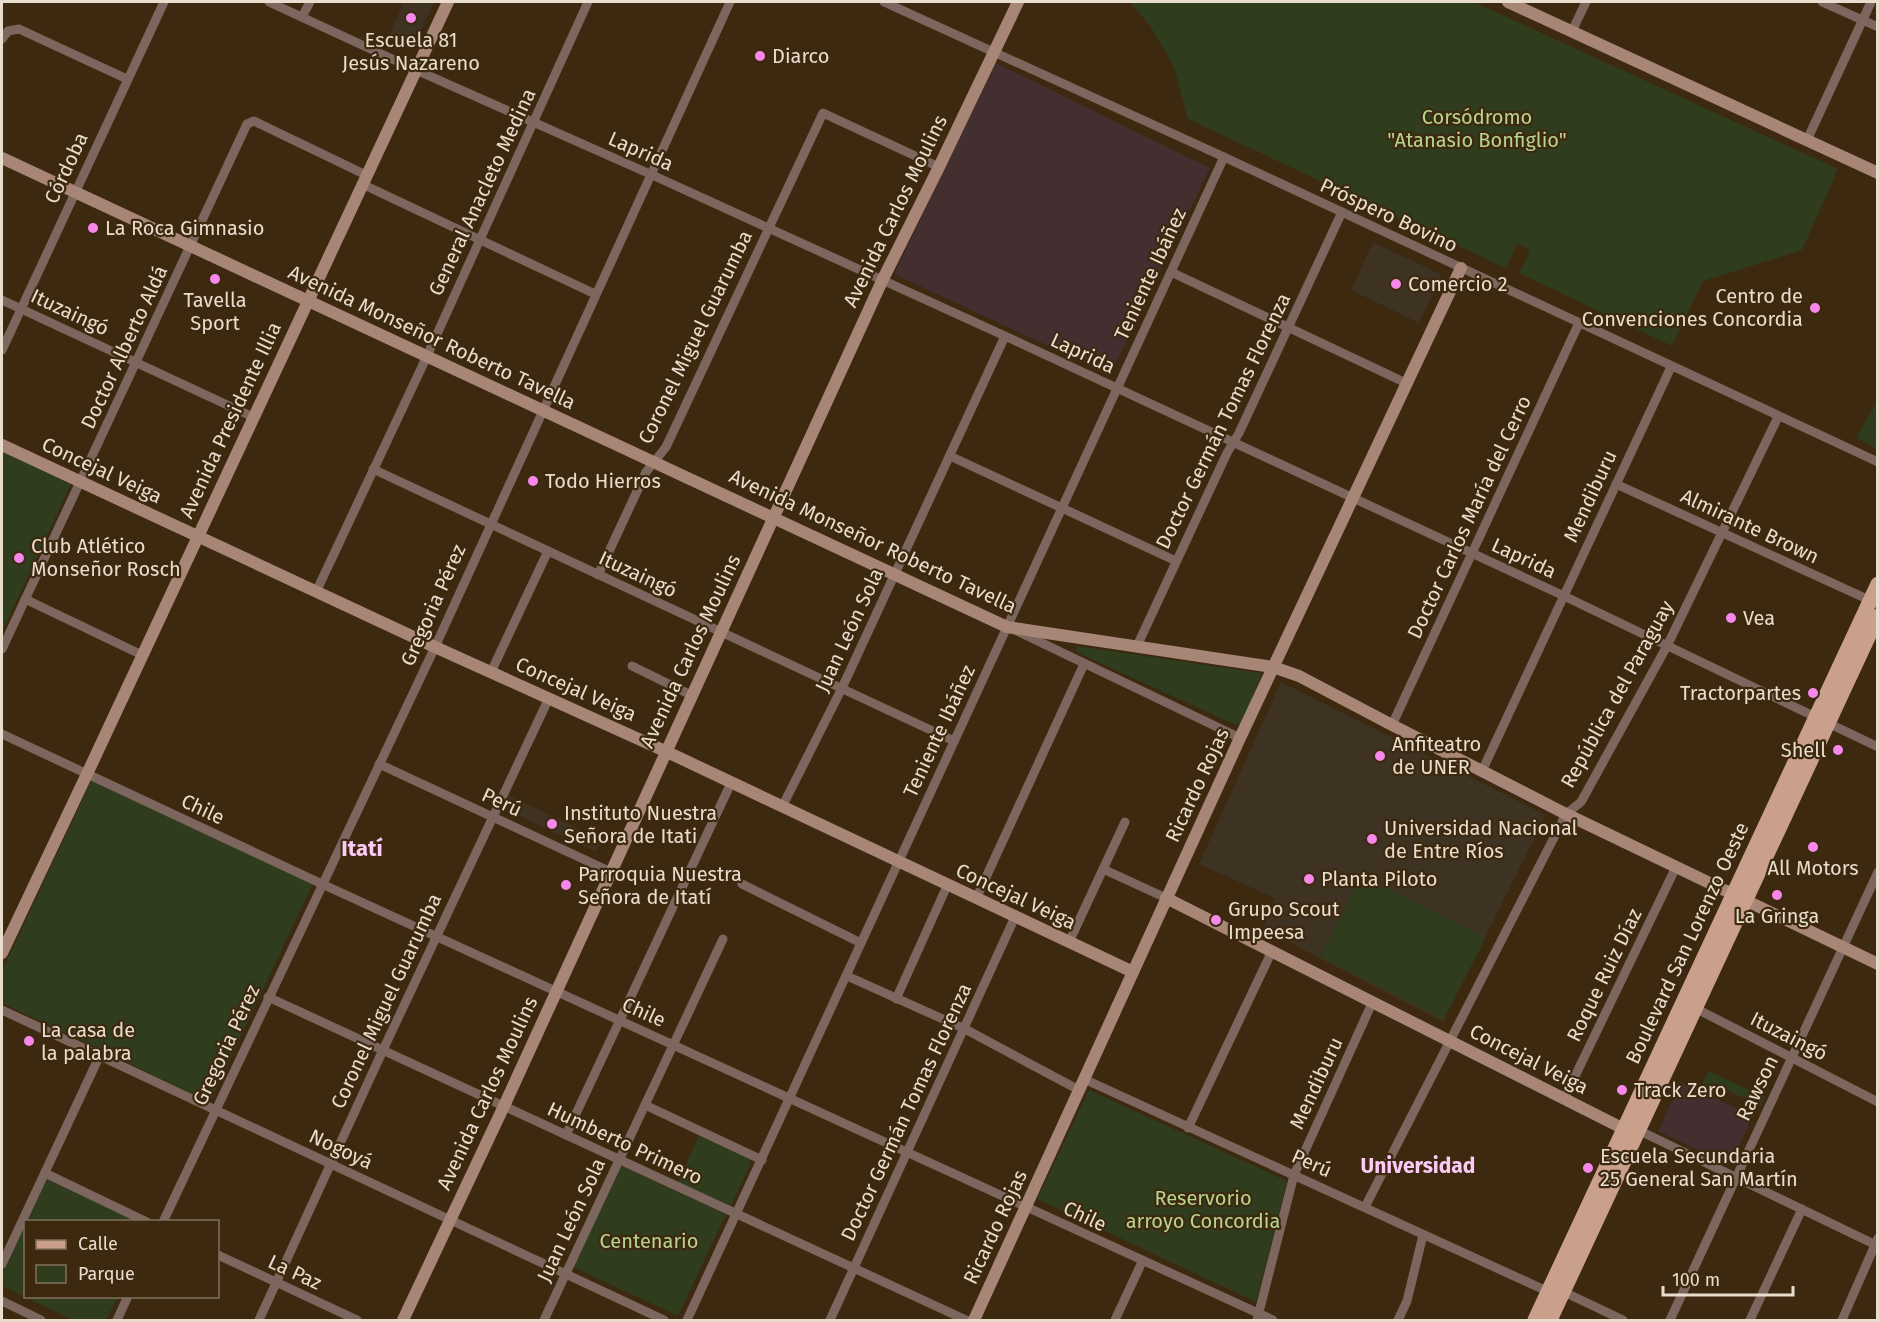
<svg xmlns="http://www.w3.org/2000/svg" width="1879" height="1322" viewBox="0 0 1879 1322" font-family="'Fira Sans',sans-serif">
	<rect width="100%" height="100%" fill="#3c290f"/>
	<g fill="#432e30">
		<polygon points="996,63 1210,168 1110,375 894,274"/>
		<polygon points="1681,1082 1753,1116 1730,1165 1658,1131"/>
	</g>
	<g fill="#3e3223">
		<polygon points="404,2 434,2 415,43 409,46 389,35"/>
		<polygon points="1373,242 1440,274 1441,278 1419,323 1351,290"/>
		<polygon points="1281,682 1546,815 1443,1022 1263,929 1275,898 1199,864"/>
		<polygon points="509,795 602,840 596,852 503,808"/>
	</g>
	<g fill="#303c1e">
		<polygon points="1130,2 1474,2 1838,169 1802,250 1703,281 1672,346 1519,273 1530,250 1517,244 1506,268 1188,119 1174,67 1151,27"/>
		<polygon points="1877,401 1877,449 1856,438"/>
		<polygon points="2,451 71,484 2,632"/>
		<polygon points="1077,646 1260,673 1261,677 1241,724 1236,725 1078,653 1076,650"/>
		<polygon points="94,775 315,879 210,1102 2,1003 2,971"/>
		<polygon points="1362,875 1486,937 1444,1019 1320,957"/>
		<polygon points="1708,1071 1765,1097 1761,1106 1724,1089 1719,1099 1699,1090"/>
		<polygon points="1089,1090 1287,1181 1256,1302 1037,1199"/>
		<polygon points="699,1135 750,1159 751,1163 731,1206 727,1206 677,1184"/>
		<polygon points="620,1165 726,1214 678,1316 573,1267"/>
		<polygon points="47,1177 139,1222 26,1222"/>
		<polygon points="26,1222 26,1296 118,1297 106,1320 73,1320 2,1286 2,1272"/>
	</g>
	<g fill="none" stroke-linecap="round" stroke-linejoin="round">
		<g stroke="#7c665d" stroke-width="9">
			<polyline points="269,2 416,70 650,174 1005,336 1564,596 1878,747"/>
			<polyline points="884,2 1224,157 1878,462"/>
			<polyline points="1822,2 1878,27"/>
			<polyline points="302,17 310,2"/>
			<polyline points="1572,31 1586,2"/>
			<polyline points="2,39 8,31 19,29 127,79"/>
			<polyline points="1807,140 1871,2"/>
			<polyline points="362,184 595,294"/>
			<polyline points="1171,272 1406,383"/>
			<polyline points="2,300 253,417"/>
			<polyline points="2,350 164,2"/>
			<polyline points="950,456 1176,561"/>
			<polyline points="373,469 954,741"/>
			<polyline points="1616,484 1878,604"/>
			<polyline points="598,575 646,472 666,447 823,113 939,167"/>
			<polyline points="316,592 427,356 588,2"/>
			<polyline points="25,599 142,655"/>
			<polyline points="1015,630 1240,738"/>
			<polyline points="1137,646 1227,453 1239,433 1342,212"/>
			<polyline points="2,649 247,124 254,121 366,175"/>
			<polyline points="632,666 691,695"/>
			<polyline points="491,672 548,551"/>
			<polyline points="1392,725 1579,323"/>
			<polyline points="2,734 322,884 1273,1320"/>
			<polyline points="379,764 611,872"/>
			<polyline points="1482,771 1671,367"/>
			<polyline points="782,807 842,688 1005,336"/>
			<polyline points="1103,869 1166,898"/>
			<polyline points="742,884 861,943"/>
			<polyline points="976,899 1084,664"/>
			<polyline points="1069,942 1125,822"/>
			<polyline points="847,976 965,1029 1079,1090"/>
			<polyline points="268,997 966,1320"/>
			<polyline points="896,999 947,886"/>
			<polyline points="1693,1007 1878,1102"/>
			<polyline points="2,1010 664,1320"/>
			<polyline points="1084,1079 1549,1292 1564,1292 1623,1320"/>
			<polyline points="1564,1099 1676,867"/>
			<polyline points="645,1105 762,1160"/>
			<polyline points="1188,1128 1272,951"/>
			<polyline points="1638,1130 1878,1246"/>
			<polyline points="566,1135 731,783"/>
			<polyline points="45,1173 147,1222"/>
			<polyline points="1365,1207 1566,814 1581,802 1667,646 1778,417"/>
			<polyline points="163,1222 435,647 730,2"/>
			<polyline points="218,1255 357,1320"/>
			<polyline points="2,1264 100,1055"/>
			<polyline points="2,1301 41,1320"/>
			<polyline points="117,1320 128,1296"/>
			<polyline points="259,1320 383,1050 549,698"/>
			<polyline points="544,1320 723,939"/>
			<polyline points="687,1320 1224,157"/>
			<polyline points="830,1320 1015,917"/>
			<polyline points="1115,1320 1142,1262"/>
			<polyline points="1257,1320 1294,1175 1373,1001"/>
			<polyline points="1398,1320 1407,1301 1423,1235"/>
			<polyline points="1670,1320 1878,872"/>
			<polyline points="1750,1320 1802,1209"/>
			<polyline points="1842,1320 1878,1238"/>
		</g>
		<g stroke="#a88677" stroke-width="12">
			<polyline points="1508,2 1878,173"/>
			<polyline points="2,158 1007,627 1273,667 1299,676 1392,725 1566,814 1878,964"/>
			<polyline points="2,445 435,647 665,751 1133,972"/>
			<polyline points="1166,898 1624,1129 1632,1129"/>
			<polyline points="2,953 87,774 448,2"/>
			<polyline points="403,1320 504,1106 882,281 939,167 1018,2"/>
			<polyline points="974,1320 1240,738 1461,268"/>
		</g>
		<g stroke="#ca9f8b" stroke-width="15">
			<polyline points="1535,1320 1878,584"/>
			<polyline points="1550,1320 1878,616"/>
		</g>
	</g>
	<g fill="#f788eb" stroke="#3c290f" stroke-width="2">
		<circle cx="411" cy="18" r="6"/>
		<circle cx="760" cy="56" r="6"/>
		<circle cx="93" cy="228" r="6"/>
		<circle cx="215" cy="279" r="6"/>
		<circle cx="1396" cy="284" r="6"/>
		<circle cx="1815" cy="308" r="6"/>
		<circle cx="533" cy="481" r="6"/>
		<circle cx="19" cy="558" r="6"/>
		<circle cx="1731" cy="618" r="6"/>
		<circle cx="1813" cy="693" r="6"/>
		<circle cx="1838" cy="750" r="6"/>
		<circle cx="1380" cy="756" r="6"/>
		<circle cx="552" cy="824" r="6"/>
		<circle cx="1372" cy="839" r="6"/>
		<circle cx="1813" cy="847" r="6"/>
		<circle cx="1309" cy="879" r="6"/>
		<circle cx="566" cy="885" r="6"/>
		<circle cx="1777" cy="895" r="6"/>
		<circle cx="1216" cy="920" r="6"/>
		<circle cx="29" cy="1041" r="6"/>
		<circle cx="1622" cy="1090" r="6"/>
		<circle cx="1588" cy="1168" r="6"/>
	</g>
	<g text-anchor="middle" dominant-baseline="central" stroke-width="4.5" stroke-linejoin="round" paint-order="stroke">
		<g font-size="20" fill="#e9ddce" stroke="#3c290f" text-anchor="start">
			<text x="411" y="40" text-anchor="middle">Escuela 81<tspan x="411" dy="23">Jesús Nazareno</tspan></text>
			<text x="772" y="56">Diarco</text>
			<text x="105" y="228">La Roca Gimnasio</text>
			<text x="1408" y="284">Comercio 2</text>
			<text x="1803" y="296" text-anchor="end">Centro de<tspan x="1803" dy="23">Convenciones Concordia</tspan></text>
			<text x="215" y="300" text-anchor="middle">Tavella<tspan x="215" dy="23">Sport</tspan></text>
			<text x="545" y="481">Todo Hierros</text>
			<text x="31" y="546">Club Atlético<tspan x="31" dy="23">Monseñor Rosch</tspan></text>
			<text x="1743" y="618">Vea</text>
			<text x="1801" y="693" text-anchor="end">Tractorpartes</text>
			<text x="1392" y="744">Anfiteatro<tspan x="1392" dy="23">de UNER</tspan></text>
			<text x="1826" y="750" text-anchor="end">Shell</text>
			<text x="564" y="813">Instituto Nuestra<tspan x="564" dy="23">Señora de Itati</tspan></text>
			<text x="1384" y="828">Universidad Nacional<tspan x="1384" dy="23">de Entre Ríos</tspan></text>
			<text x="1813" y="868" text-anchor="middle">All Motors</text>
			<text x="578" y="874">Parroquia Nuestra<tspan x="578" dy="23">Señora de Itatí</tspan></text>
			<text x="1321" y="879">Planta Piloto</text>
			<text x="1228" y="909">Grupo Scout<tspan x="1228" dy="23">Impeesa</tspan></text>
			<text x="1777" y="916" text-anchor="middle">La Gringa</text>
			<text x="41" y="1030">La casa de<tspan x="41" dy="23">la palabra</tspan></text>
			<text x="1634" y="1090">Track Zero</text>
			<text x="1600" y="1156">Escuela Secundaria<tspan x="1600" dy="23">25 General San Martín</tspan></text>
		</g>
		<g font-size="20" fill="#b7d58f" stroke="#3c290f">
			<text x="1477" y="117">Corsódromo<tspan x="1477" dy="23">"Atanasio Bonfiglio"</tspan></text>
			<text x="1203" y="1198">Reservorio<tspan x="1203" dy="23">arroyo Concordia</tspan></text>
			<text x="649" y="1241">Centenario</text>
		</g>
		<g font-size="20" fill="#e9ddce" stroke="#3c290f">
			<text transform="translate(641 151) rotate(24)">Laprida</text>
			<text transform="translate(66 168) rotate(-65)">Córdoba</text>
			<text transform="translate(482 192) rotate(-65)">General Anacleto Medina</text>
			<text transform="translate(895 211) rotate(-64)">Avenida Carlos Moulins</text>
			<text transform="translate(1389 215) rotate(25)">Próspero Bovino</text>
			<text transform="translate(1150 274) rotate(-65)">Teniente Ibáñez</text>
			<text transform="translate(70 312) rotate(25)">Ituzaingó</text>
			<text transform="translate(432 337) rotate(25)">Avenida Monseñor Roberto Tavella</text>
			<text transform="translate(695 337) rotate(-64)">Coronel Miguel Guarumba</text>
			<text transform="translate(124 347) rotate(-65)">Doctor Alberto Aldá</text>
			<text transform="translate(1083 353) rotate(25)">Laprida</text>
			<text transform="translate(230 420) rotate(-65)">Avenida Presidente Illia</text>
			<text transform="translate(1223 421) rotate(-64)">Doctor Germán Tomas Florenza</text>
			<text transform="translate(102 470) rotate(25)">Concejal Veiga</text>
			<text transform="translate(1590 496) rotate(-65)">Mendiburu</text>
			<text transform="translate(1469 517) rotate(-65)">Doctor Carlos María del Cerro</text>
			<text transform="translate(1750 526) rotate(25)">Almirante Brown</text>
			<text transform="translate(873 541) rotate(25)">Avenida Monseñor Roberto Tavella</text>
			<text transform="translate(1524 558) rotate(25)">Laprida</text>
			<text transform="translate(638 574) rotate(25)">Ituzaingó</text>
			<text transform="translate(433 605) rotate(-66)">Gregoria Pérez</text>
			<text transform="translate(849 630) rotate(-65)">Juan León Sola</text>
			<text transform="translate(690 651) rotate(-65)">Avenida Carlos Moulins</text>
			<text transform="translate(576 689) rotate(24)">Concejal Veiga</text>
			<text transform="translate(1617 694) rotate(-61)">República del Paraguay</text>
			<text transform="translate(939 731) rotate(-65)">Teniente Ibáñez</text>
			<text transform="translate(1197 785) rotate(-65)">Ricardo Rojas</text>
			<text transform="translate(502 802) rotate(25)">Perú</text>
			<text transform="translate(203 809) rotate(25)">Chile</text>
			<text transform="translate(1016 896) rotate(25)">Concejal Veiga</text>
			<text transform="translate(1687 943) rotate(-65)">Boulevard San Lorenzo Oeste</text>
			<text transform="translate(1604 975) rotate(-64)">Roque Ruiz Díaz</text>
			<text transform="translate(386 1001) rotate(-65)">Coronel Miguel Guarumba</text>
			<text transform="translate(644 1012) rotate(24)">Chile</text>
			<text transform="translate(1789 1036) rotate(27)">Ituzaingó</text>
			<text transform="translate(226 1045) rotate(-65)">Gregoria Pérez</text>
			<text transform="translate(1529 1059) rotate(27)">Concejal Veiga</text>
			<text transform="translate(1316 1083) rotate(-65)">Mendiburu</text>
			<text transform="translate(1757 1088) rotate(-64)">Rawson</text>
			<text transform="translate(487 1093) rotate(-65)">Avenida Carlos Moulins</text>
			<text transform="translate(906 1112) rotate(-65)">Doctor Germán Tomas Florenza</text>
			<text transform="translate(625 1143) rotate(25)">Humberto Primero</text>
			<text transform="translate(341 1149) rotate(25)">Nogoyá</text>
			<text transform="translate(1312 1163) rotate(24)">Perú</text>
			<text transform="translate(1085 1216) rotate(25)">Chile</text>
			<text transform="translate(571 1220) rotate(-65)">Juan León Sola</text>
			<text transform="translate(995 1227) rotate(-65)">Ricardo Rojas</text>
			<text transform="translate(295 1272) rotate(25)">La Paz</text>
		</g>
		<g font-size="21" font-weight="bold" fill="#fdcaf5" stroke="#3c290f">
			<text x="1418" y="1166">Universidad</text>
		</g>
		<g font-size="22" font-weight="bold" fill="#fdcaf5" stroke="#3c290f">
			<text x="362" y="848">Itatí</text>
		</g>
	</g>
	<rect width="1879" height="1322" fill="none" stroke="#e9ddce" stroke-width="6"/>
	<rect x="24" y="1220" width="195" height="78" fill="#3c290f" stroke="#81715b" stroke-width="1.5"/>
	<rect x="36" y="1240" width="30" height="9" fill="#ca9f8b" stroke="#81715b" stroke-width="1.5"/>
	<text x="78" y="1250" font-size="18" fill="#e9ddce">Calle</text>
	<rect x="36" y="1265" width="30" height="18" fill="#303c1e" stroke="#81715b" stroke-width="1.5"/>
	<text x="78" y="1280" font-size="18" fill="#e9ddce">Parque</text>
	<path d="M1663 1286v9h130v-9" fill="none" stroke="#e9ddce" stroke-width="3"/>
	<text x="1672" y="1286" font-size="18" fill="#e9ddce" stroke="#3c290f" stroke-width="4.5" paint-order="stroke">100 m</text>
</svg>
